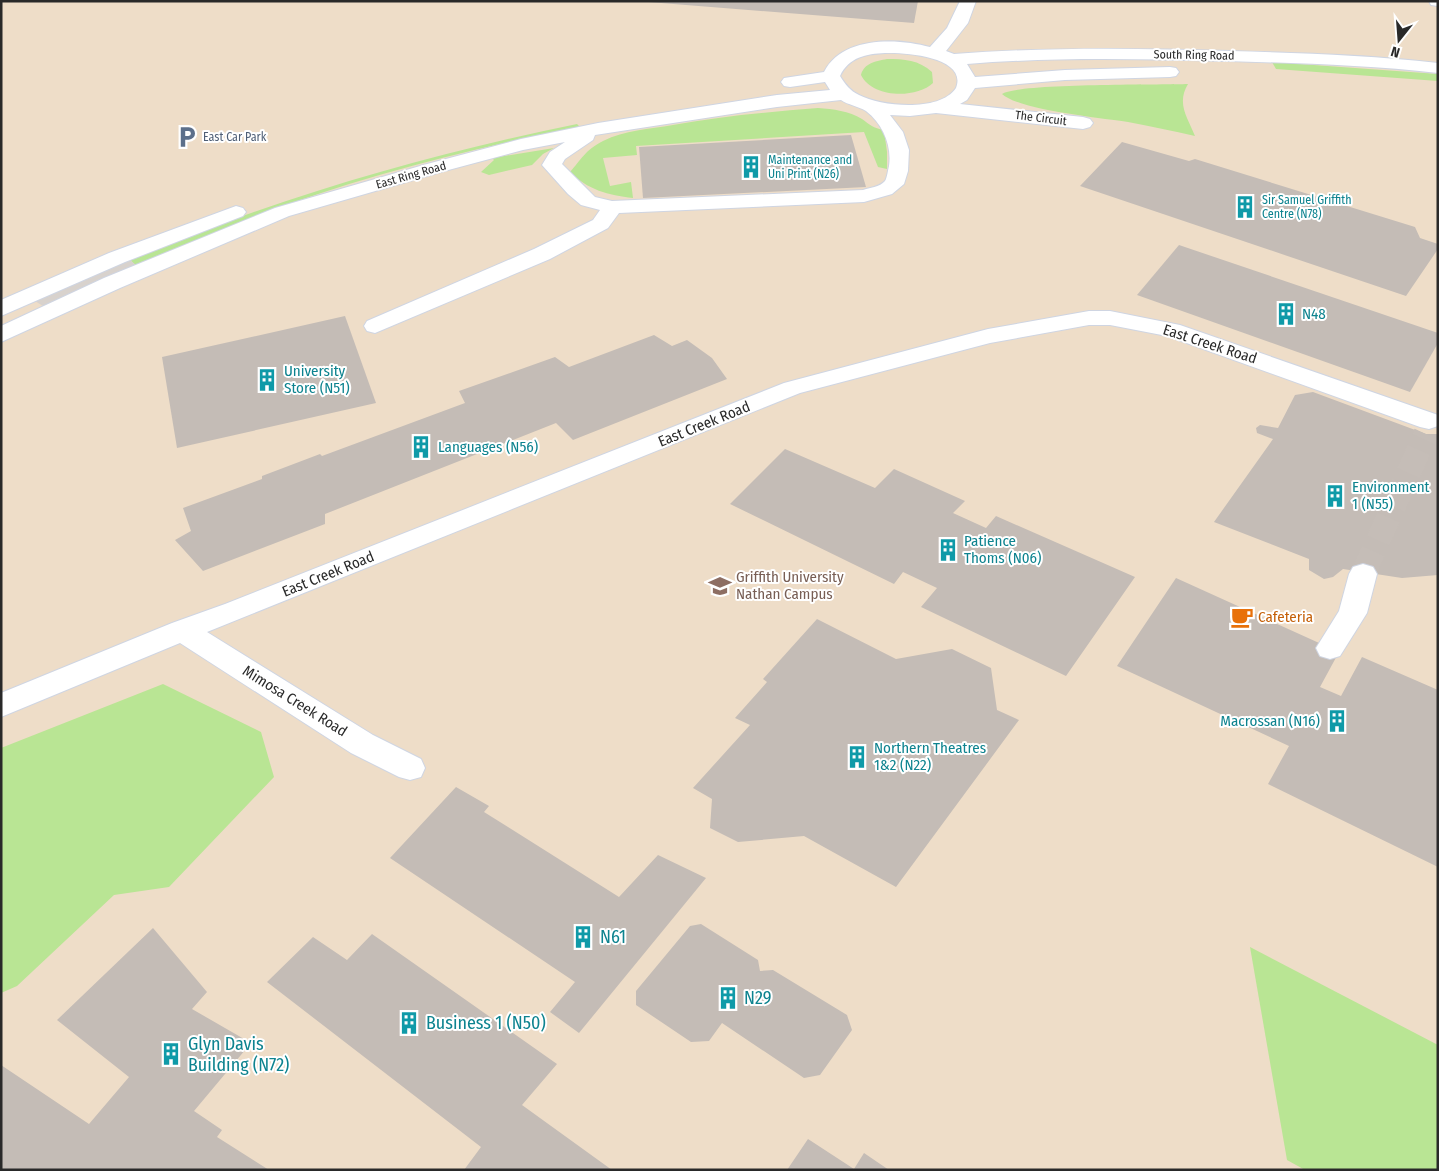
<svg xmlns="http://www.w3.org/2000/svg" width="1439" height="1171" viewBox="0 0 1439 1171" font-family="'Fira Sans Condensed',sans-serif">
	<rect width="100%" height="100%" fill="#ece2da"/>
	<rect fill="#eeddc8" x="1" y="1" width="1437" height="1169"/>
	<g fill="#b9e594">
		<path d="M887,59C904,59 919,60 932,72L933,83C916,99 872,98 861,75C864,63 876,61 887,59Z"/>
		<polygon points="1272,62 1438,74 1438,81 1276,69"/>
		<path d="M1188,84C1176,104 1188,118 1195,136C1173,131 1150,126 1128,122C1101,118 1019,110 1002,94C1017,83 1160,85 1188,84Z"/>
		<path d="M818,108C833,109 849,111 862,119C870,125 873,128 884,130L887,152V169L878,167L864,132L636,146L637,155L603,158L610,186L631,182L633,198C608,195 588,190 570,172C581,160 585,150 603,141C625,130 649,129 673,125C721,116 769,112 818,108Z"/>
		<path d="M577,124L580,127C469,149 358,177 253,217C214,232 176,251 138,267L130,260C273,199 425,155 577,124Z"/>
		<polygon points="554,148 543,154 532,165 489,175 481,172 494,160 492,158"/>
		<polygon points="163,684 261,732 274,777 169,887 114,895 17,986 1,993 1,748"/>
		<polygon points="1250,947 1438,1045 1438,1170 1305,1170 1287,1160"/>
	</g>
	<polygon fill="#d8d2cd" points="130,260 138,267 43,306 35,301"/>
	<g fill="#c4bcb6">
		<polygon points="636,1 918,1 914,23"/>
		<polygon points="851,135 866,187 643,198 639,147"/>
		<polygon points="1122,142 1189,161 1195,159 1415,227 1420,238 1438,244 1438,249 1406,296 1080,186"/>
		<polygon points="1179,245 1438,333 1438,343 1410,392 1137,295"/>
		<polygon points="345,316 376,403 177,448 162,357"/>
		<polygon points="654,335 672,346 687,340 712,358 727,379 573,440 556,423 325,514 325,524 203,571 175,540 191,531 183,508 262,479 262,476 320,454 322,456 465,403 459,391 555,357 569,367"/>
		<polygon points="1313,392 1426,434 1438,434 1438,575 1402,578 1343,569 1333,577 1324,579 1309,570 1309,559 1214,522 1273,439 1257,433 1256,428 1260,425 1278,428 1295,395"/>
		<polygon points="785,449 875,488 894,469 965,501 953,513 986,528 996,516 1135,577 1066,676 921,607 937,588 903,572 894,584 730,504"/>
		<polygon points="1176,578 1339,652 1320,687 1341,696 1362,657 1438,690 1438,867 1268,784 1289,746 1117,666"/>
		<polygon points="817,619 896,659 952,649 991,668 997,710 1019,720 896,887 804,836 738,842 710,828 712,799 693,788 750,725 735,718 767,682 763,679"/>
		<polygon points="456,787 489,806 484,812 619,897 658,855 706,878 579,1033 550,1012 575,982 390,858"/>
		<polygon points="701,924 758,960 760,971 773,970 847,1015 852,1030 820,1075 804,1078 722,1023 709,1041 691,1042 636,1005 636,991 690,926"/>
		<polygon points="153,928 207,992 192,1009 251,1043 194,1111 222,1130 217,1137 269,1170 1,1170 1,1065 89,1124 129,1077 57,1020"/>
		<polygon points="372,934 557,1064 522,1105 612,1170 464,1170 481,1147 267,982 313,937 347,960"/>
		<polygon points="808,1139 854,1169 864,1153 889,1170 787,1170"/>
	</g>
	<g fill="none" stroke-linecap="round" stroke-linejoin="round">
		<polyline stroke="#c5bdb7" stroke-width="25" stroke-dasharray="25 12" stroke-linecap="butt" points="1363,574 1426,434"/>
		<defs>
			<g id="minor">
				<path d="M960,1H976L968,23L946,51L954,54C1046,47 1138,48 1230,51C1300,53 1369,55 1438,63V73C1367,65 1296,63 1225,61C1139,59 1053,57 967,64L975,77L1065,70L1170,67L1176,68L1179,72L1176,76L1170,77L1065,80L975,88L967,100L960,104L1083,117L1090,119L1093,123L1090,127L1083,129L936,113L910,116L890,115L903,132L909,150L908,171L904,184L892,194L864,202L619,213L608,228L550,259L375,333L367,331L364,326L367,321L534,249L593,220L600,210L581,205L568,194L542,165L550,152L565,142L523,150L441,172L289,216L120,288L1,342V326L104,278L275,208L427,164L521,139L598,123L777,95L830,90L825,82L790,87L784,86L781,82L784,78L824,72C842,36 897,38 930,47L947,28ZM885,53C905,52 968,57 956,88C940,112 882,107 859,95C850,91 845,84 840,76C849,57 866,54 885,53ZM841,100C848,105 858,106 866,111C883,124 892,146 889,166C888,170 887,178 885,181C880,187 869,188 863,190L612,201L595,197L562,164L565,159L593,140L595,135L777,107Z"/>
				<polygon points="1429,1 1438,1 1438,6 1431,5"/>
				<polygon points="236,206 243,208 246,212 243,216 125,262 1,316 1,300 109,253"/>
				<polygon points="1089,311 1110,311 1180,325 1438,415 1438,426 1429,429 1420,427 1167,336 1110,325 1089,325 990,343 800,393 207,632 373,735 421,759 425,768 421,777 410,780 399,777 351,753 180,643 1,717 1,693 172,623 225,604 784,383 988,329"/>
				<polygon points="1363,564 1373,567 1377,574 1367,613 1340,656 1330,659 1320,656 1316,648 1339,611 1349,574 1353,567"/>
			</g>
		</defs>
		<use href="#minor" stroke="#cfd5e2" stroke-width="2"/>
		<use href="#minor" fill="#fff" fill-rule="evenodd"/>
	</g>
	<defs>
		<symbol id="parking-bare" viewBox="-9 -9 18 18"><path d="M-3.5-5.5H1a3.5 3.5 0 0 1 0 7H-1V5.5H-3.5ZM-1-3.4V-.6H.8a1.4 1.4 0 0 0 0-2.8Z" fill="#5c6f8a" stroke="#fff" stroke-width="2.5" paint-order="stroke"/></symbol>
		<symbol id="building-bare" viewBox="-9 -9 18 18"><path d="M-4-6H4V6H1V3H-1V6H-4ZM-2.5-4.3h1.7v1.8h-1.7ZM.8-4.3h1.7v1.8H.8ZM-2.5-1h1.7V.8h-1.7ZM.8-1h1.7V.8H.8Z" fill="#0f9aa8" stroke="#fff" stroke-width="2.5" paint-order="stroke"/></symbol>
		<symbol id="university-bare" viewBox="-9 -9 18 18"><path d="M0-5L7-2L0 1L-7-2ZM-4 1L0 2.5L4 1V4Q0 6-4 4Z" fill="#8d6e63" stroke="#fff" stroke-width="2.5" paint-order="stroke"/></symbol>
		<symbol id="cafe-bare" viewBox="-9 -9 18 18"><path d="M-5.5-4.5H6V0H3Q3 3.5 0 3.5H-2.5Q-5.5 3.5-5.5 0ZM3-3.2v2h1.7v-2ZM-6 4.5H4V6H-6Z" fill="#e8710a" stroke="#fff" stroke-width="2.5" paint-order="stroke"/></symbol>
	</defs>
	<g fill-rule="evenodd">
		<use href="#parking-bare" x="171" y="121" width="32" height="32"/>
		<use href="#building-bare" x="735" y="151" width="32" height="32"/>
		<use href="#building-bare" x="1229" y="191" width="32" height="32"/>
		<use href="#building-bare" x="1270" y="298" width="32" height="32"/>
		<use href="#building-bare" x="251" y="364" width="32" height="32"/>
		<use href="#building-bare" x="405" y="431" width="32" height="32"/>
		<use href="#building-bare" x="1319" y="480" width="32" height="32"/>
		<use href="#building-bare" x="932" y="534" width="32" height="32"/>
		<use href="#university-bare" x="704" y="570" width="32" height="32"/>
		<use href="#cafe-bare" x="1226" y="601" width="32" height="32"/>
		<use href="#building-bare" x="1321" y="705" width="32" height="32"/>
		<use href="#building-bare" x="841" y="741" width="32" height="32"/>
		<use href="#building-bare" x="567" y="921" width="32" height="32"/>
		<use href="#building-bare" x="712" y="982" width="32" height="32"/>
		<use href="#building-bare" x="393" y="1007" width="32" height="32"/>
		<use href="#building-bare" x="155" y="1038" width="32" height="32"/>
	</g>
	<g text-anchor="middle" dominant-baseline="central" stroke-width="4" stroke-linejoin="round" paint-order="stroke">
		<g font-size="12" fill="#292929" stroke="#fff">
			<text transform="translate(1194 55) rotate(1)">South Ring Road</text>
			<text transform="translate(1041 118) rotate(7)">The Circuit</text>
			<text transform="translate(411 175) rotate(-16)">East Ring Road</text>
		</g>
		<g font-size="12" fill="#4e5e75" stroke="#fff" text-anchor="start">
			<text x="203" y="137">East Car Park</text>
		</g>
		<g font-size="12" fill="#0d838f" stroke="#fff" text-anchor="start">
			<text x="768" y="160">Maintenance and<tspan x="768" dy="14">Uni Print (N26)</tspan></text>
			<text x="1262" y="200">Sir Samuel Griffith<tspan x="1262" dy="14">Centre (N78)</tspan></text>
		</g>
		<g font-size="15" fill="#0d838f" stroke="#fff" text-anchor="start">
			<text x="1302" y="314">N48</text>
			<text x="284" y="371">University<tspan x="284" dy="17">Store (N51)</tspan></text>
			<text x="438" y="447">Languages (N56)</text>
			<text x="1352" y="487">Environment<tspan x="1352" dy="17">1 (N55)</tspan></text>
			<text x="964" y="541">Patience<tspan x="964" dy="17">Thoms (N06)</tspan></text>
			<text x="1320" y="721" text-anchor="end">Macrossan (N16)</text>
			<text x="874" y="748">Northern Theatres<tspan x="874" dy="17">1&amp;2 (N22)</tspan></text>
		</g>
		<g font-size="15" fill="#292929" stroke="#fff">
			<text transform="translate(1210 344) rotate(18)">East Creek Road</text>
			<text transform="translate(704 424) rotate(-22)">East Creek Road</text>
			<text transform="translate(328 574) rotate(-22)">East Creek Road</text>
			<text transform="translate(295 701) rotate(32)">Mimosa Creek Road</text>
		</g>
		<g font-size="15" fill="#785e54" stroke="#fff" text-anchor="start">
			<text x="736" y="577">Griffith University<tspan x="736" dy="17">Nathan Campus</tspan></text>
		</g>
		<g font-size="15" fill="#c56008" stroke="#fff" text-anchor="start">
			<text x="1258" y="617">Cafeteria</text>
		</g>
		<g font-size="18" fill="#0d838f" stroke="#fff" text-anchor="start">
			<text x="600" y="937">N61</text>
			<text x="744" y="998">N29</text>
			<text x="426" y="1023">Business 1 (N50)</text>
			<text x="188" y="1044">Glyn Davis<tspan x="188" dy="21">Building (N72)</tspan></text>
		</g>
	</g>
	<rect width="1439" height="1171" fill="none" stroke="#292929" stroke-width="5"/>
	<g transform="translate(1399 40) rotate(197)" stroke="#ffffff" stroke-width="4" paint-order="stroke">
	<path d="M0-4L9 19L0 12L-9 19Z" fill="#292929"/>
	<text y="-8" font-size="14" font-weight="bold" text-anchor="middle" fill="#292929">N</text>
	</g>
</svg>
